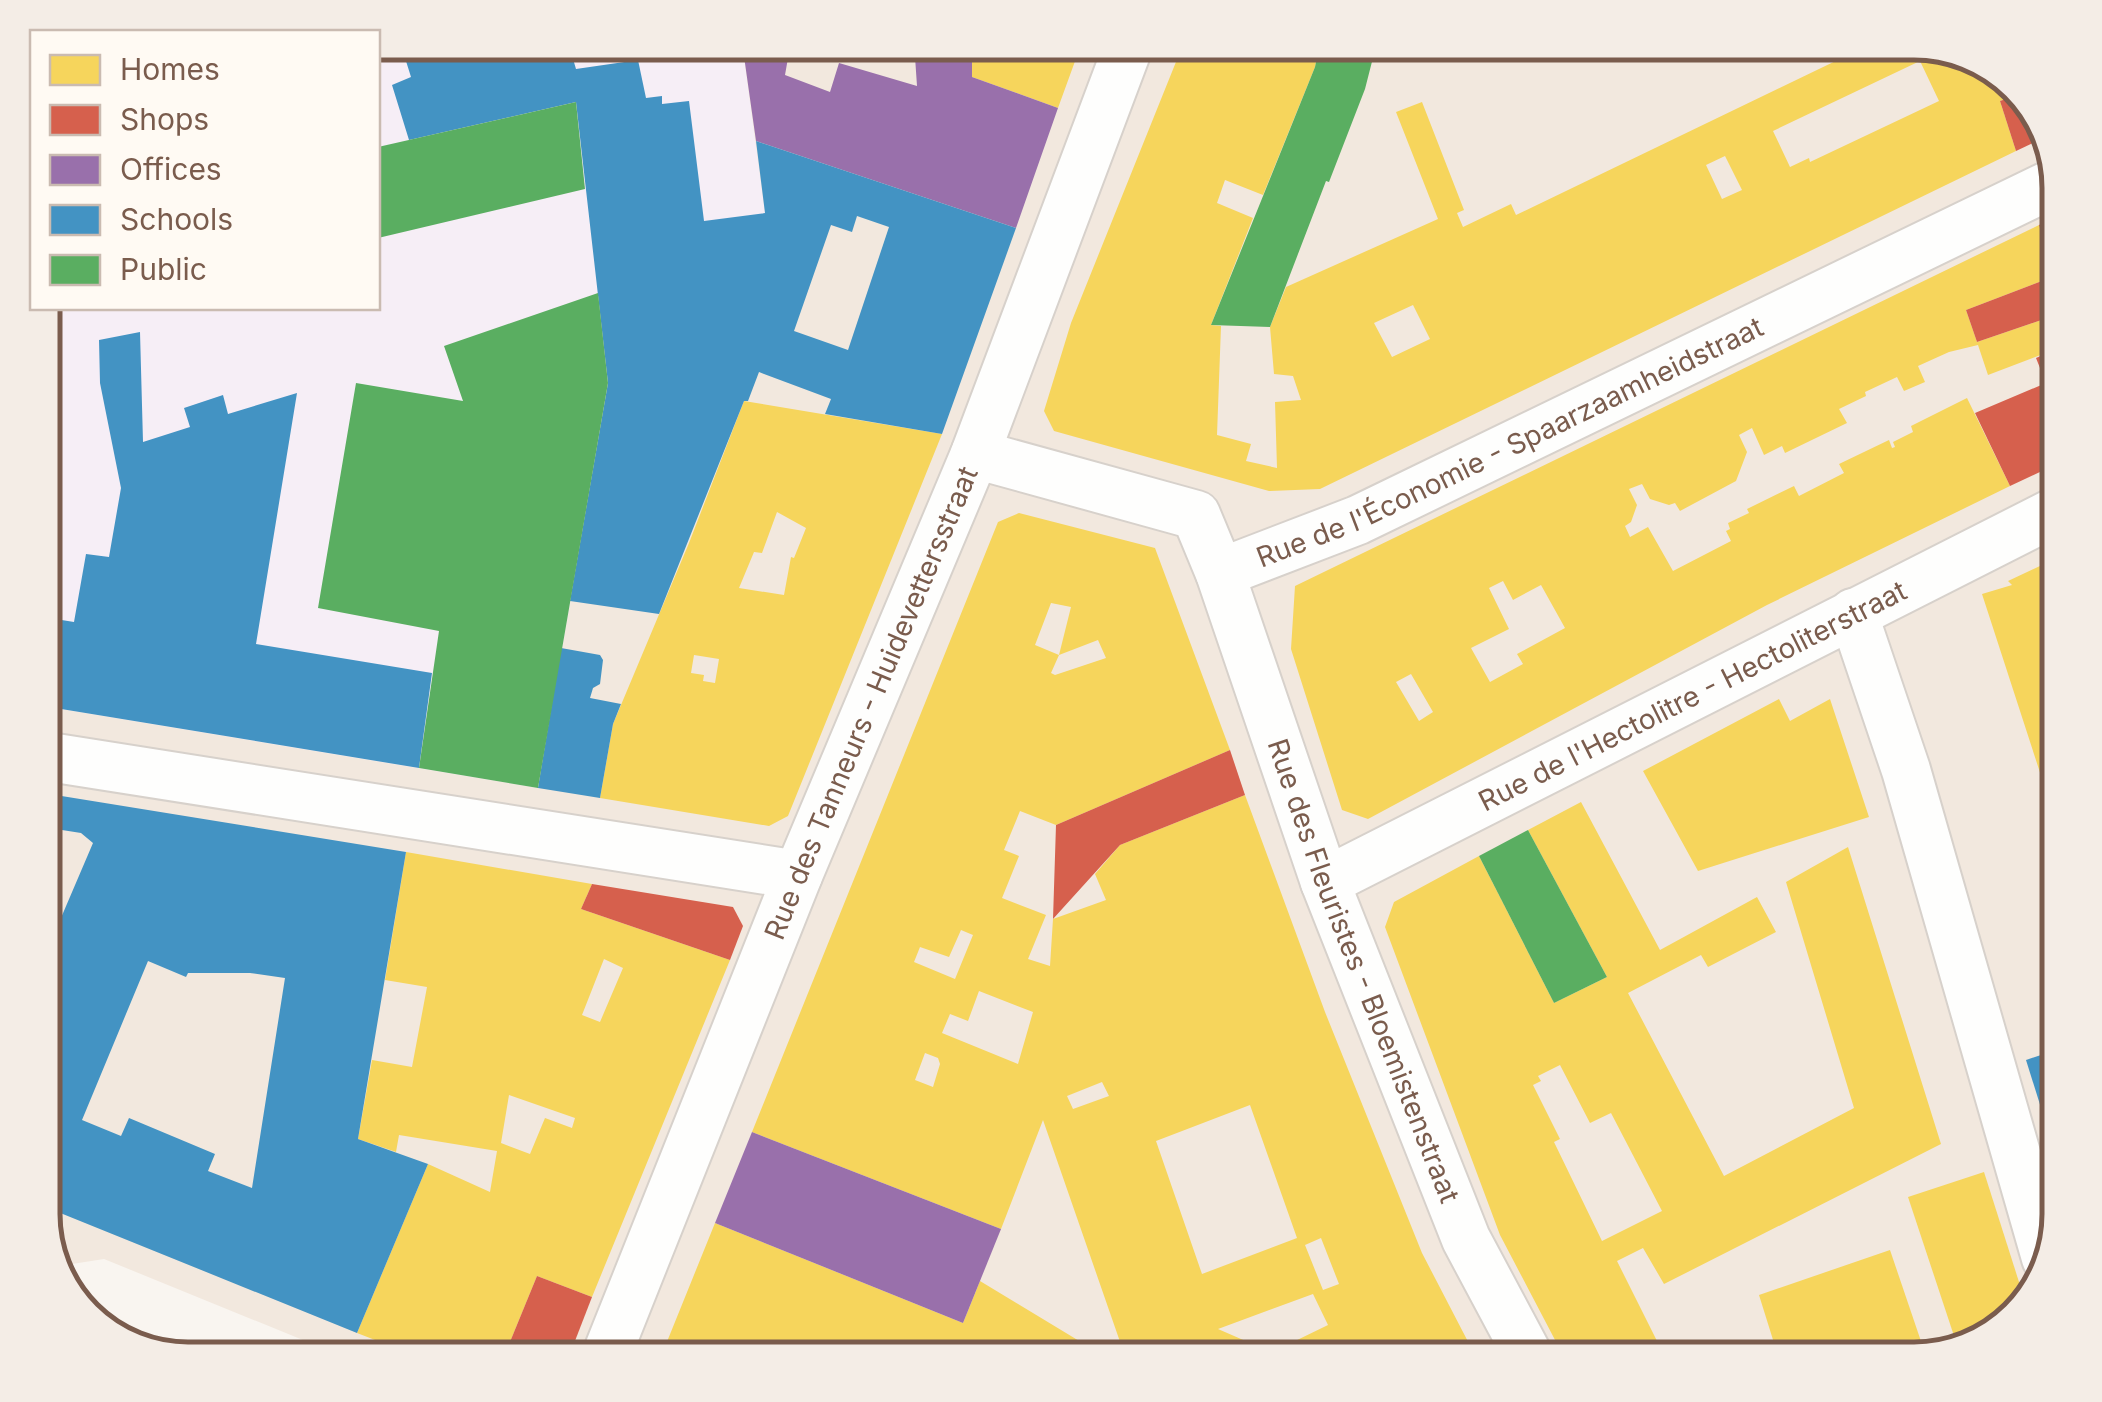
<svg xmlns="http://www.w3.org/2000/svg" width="2102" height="1402" viewBox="0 0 2102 1402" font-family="Inter,sans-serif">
	<rect width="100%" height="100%" fill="#f9f5f0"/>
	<polygon fill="#f2e8de" points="1914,42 1995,67 2040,116 2059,188 2059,1214 2035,1295 1986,1340 1914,1359 340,1359 325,1349 104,1259 72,1264 54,1259 43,1223 43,308 378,308 378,43"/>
	<polygon fill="#f6eef6" points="378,43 742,43 765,213 708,374 608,384 538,788 43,706 43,308 378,308"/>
	<g fill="#f6d55c" fill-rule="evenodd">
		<polygon points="998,42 1082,42 1058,108 972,77 972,55 990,62"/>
		<path d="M1184,42H1320L1315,67L1263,195L1225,180L1217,203L1253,218L1211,325L1221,326L1217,435L1251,444L1246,461L1277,468L1275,402L1301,400L1293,376L1274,374L1270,327L1286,287L1438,219L1396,112L1422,102L1464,210L1457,213L1463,227L1511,204L1516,215L1875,42H1914L1995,67L2020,94L2000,101L2016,151L1320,489L1269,491L1054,431L1044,411L1071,323ZM1920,61L1939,101L1810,162L1809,158L1790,167L1773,131ZM1725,156L1742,190L1722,199L1706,165ZM1413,305L1430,339L1392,357L1374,323Z"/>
		<path d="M2039,225L2055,276L1966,310L1977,342L2059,314V348L1988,375L1978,345L1949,352L1918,366L1925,382L1904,391L1897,377L1865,392L1866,396L1839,409L1847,423L1785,453L1782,446L1764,455L1752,428L1739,435L1747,452L1736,481L1680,511L1675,503L1669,505L1650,499L1642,484L1629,489L1637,505L1631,522L1625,526L1630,537L1648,527L1673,571L1731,541L1726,531L1730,529L1728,523L1749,513L1747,509L1794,486L1799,496L1844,473L1839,464L1889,440L1892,448L1895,447L1893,442L1913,432L1911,426L1967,398L2010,486L1767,605L1368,819L1342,810L1291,649L1295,586ZM1503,581L1513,600L1541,585L1565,628L1517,654L1523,664L1490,682L1471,648L1509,629L1489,588ZM1411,674L1433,712L1419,721L1396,682Z"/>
		<path d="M744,401L942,434L788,816L769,826L600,798L613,724L689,543ZM777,512L806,528L794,558L791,557L784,595L739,588L754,552L762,553ZM694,655L719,659L715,683L703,681L704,675L691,673Z"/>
		<path d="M1019,513L1155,548L1230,750L1056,825L1020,811L1004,850L1019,856L1002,898L1046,915L1028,959L1050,966L1053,919L1106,900L1095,874L1120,845L1245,795L1325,1012L1422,1253L1477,1359H1363L1370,1340L1331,1359H1299L1291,1343L1328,1325L1313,1294L1218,1329L1287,1359H1126L1043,1120L1001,1229L752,1132L998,522ZM1051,603L1071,607L1059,655L1098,640L1106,658L1055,675L1051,673L1059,655L1035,645ZM961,930L973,935L955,979L914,962L920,947L949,957ZM979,991L1033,1012L1018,1064L942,1033L950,1014L968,1021ZM925,1053L938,1058L940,1064L933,1087L915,1080ZM1102,1082L1109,1096L1073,1109L1067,1096ZM1250,1105L1297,1238L1202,1274L1156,1141ZM1321,1238L1339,1284L1323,1290L1305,1245Z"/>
		<polygon points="2059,557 2059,831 1982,594 2012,585 2008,581"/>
		<polygon points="1779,699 1790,721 1830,699 1869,817 1698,871 1643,771"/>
		<path d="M1581,802L1660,950L1757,897L1776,932L1708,967L1701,955L1628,993L1724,1176L1854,1108L1786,882L1848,847L1941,1144L1664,1284L1643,1248L1617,1261L1666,1359H1565L1500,1235L1385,927L1394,902L1479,856L1554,1003L1607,977L1528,830ZM1560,1065L1590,1123L1611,1113L1662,1211L1602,1241L1554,1142L1560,1139L1533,1085L1541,1081L1538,1076Z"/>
		<path d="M406,852L592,884L581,909L730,960L592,1297L537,1276L503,1359H424L357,1333L428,1164L490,1192L497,1151L399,1135L396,1152L358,1139L372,1060L412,1067L427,987L385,980ZM604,959L623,968L600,1022L582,1015ZM509,1095L575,1118L572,1128L545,1118L530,1154L501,1143Z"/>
		<polygon points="1984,1172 2026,1304 1986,1340 1958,1348 1908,1197"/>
		<polygon points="715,1223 963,1323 980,1281 1109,1359 660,1359"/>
		<polygon points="1890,1250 1926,1356 1914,1359 1779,1359 1759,1295"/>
	</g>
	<g fill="#d6604d">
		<polygon points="2020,94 2040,116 2046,137 2016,151 2000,101"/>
		<polygon points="2059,216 2059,314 1977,342 1966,310 2055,276 2039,225"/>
		<polygon points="2059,348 2059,463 2010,486 1975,413 2046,383 2036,358"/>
		<polygon points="1230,750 1245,795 1120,845 1053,919 1056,825"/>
		<polygon points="592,884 733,907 743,926 730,960 581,909"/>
		<polygon points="537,1276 592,1297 568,1359 503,1359"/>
	</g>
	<g fill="#9970ab">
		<polygon points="742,42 783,42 788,58 785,75 830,92 839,63 917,86 914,42 972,42 972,77 1058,108 1016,228 756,141"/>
		<polygon points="752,1132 1001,1229 963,1323 715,1223"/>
	</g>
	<g fill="#4393c3" fill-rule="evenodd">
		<path d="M400,42H568L576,69L638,60L646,98L662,96V104L689,101L704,221L765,213L756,141L1016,228L942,434L825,414L831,399L759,372L748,401H744L659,614L570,601L608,383L576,102L409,140L392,85L411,77ZM857,216L889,227L848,350L794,331L831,225L852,232Z"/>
		<polygon points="140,332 143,442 190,427 184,408 223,395 228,414 297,393 256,644 432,673 419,768 43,706 43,617 74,622 86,554 109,557 121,488 100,383 99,340"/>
		<polygon points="561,648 600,655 603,660 600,684 593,688 590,698 621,704 613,724 600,798 538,788"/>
		<path d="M43,793L406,852L358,1139L428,1164L357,1333L43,1206V960L93,843L81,833L43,827ZM148,961L186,977L188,973H250L285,978L252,1188L208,1171L215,1154L129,1118L121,1136L82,1120Z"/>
		<polygon points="2059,1049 2059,1127 2048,1130 2026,1060"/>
	</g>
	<g fill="#5aae61">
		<polygon points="1320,42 1377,42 1365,89 1329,182 1326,181 1270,327 1211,325 1315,67"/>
		<polygon points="576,102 585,189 378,238 378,147"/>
		<polygon points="598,293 608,383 538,788 419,768 439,631 318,608 356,383 463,401 444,346"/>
		<polygon points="1528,830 1607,977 1554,1003 1479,856"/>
	</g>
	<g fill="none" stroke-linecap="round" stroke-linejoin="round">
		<defs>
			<g id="street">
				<path id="s1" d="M975,454L1196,515L1220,573L1325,882L1466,1239L1530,1359"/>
				<path id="s2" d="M1220,573L1358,520L2058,181"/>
				<polyline points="1853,613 1906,770 2046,1258"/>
				<polyline points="43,756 798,875"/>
				<path id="s3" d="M1325,882L2059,510"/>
				<path id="s4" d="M605,1359L798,875L975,454L1130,42"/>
			</g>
		</defs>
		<use href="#street" stroke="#d7d1cb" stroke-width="52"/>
		<use href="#street" stroke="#fefefd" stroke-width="48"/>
	</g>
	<g text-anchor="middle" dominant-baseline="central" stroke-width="10" stroke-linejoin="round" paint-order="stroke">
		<g font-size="28" fill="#7a5c4d" stroke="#fffaf3">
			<text stroke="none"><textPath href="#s2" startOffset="318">Rue de l'Économie - Spaarzaamheidstraat</textPath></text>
			<text stroke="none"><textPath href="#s3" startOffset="412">Rue de l'Hectolitre - Hectoliterstraat</textPath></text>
			<text stroke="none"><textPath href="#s4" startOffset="708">Rue des Tanneurs - Huidevettersstraat</textPath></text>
			<text stroke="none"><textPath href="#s1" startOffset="715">Rue des Fleuristes - Bloemistenstraat</textPath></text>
		</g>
	</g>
	<path d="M0 0H2102V1402H0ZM188 60H1914A128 128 0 0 1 2042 188V1214A128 128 0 0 1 1914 1342H188A128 128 0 0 1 60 1214V188A128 128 0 0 1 188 60Z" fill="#f4ede6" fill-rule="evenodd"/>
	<path fill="none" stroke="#7a5c4d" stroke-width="5" d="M188 60H1914A128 128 0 0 1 2042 188V1214A128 128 0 0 1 1914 1342H188A128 128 0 0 1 60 1214V188A128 128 0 0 1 188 60Z"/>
	<rect x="30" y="30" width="350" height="280" fill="#fffaf3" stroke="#cabbb1" stroke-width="2.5"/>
	<rect x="50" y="55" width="50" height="30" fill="#f6d55c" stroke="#cabbb1" stroke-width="2.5"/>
	<text x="120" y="80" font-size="30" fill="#7a5c4d">Homes</text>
	<rect x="50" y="105" width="50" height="30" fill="#d6604d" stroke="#cabbb1" stroke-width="2.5"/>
	<text x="120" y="130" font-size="30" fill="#7a5c4d">Shops</text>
	<rect x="50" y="155" width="50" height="30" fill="#9970ab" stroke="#cabbb1" stroke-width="2.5"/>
	<text x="120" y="180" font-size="30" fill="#7a5c4d">Offices</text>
	<rect x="50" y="205" width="50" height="30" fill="#4393c3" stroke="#cabbb1" stroke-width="2.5"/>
	<text x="120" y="230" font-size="30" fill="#7a5c4d">Schools</text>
	<rect x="50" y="255" width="50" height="30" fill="#5aae61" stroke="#cabbb1" stroke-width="2.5"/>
	<text x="120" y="280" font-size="30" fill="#7a5c4d">Public</text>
</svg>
